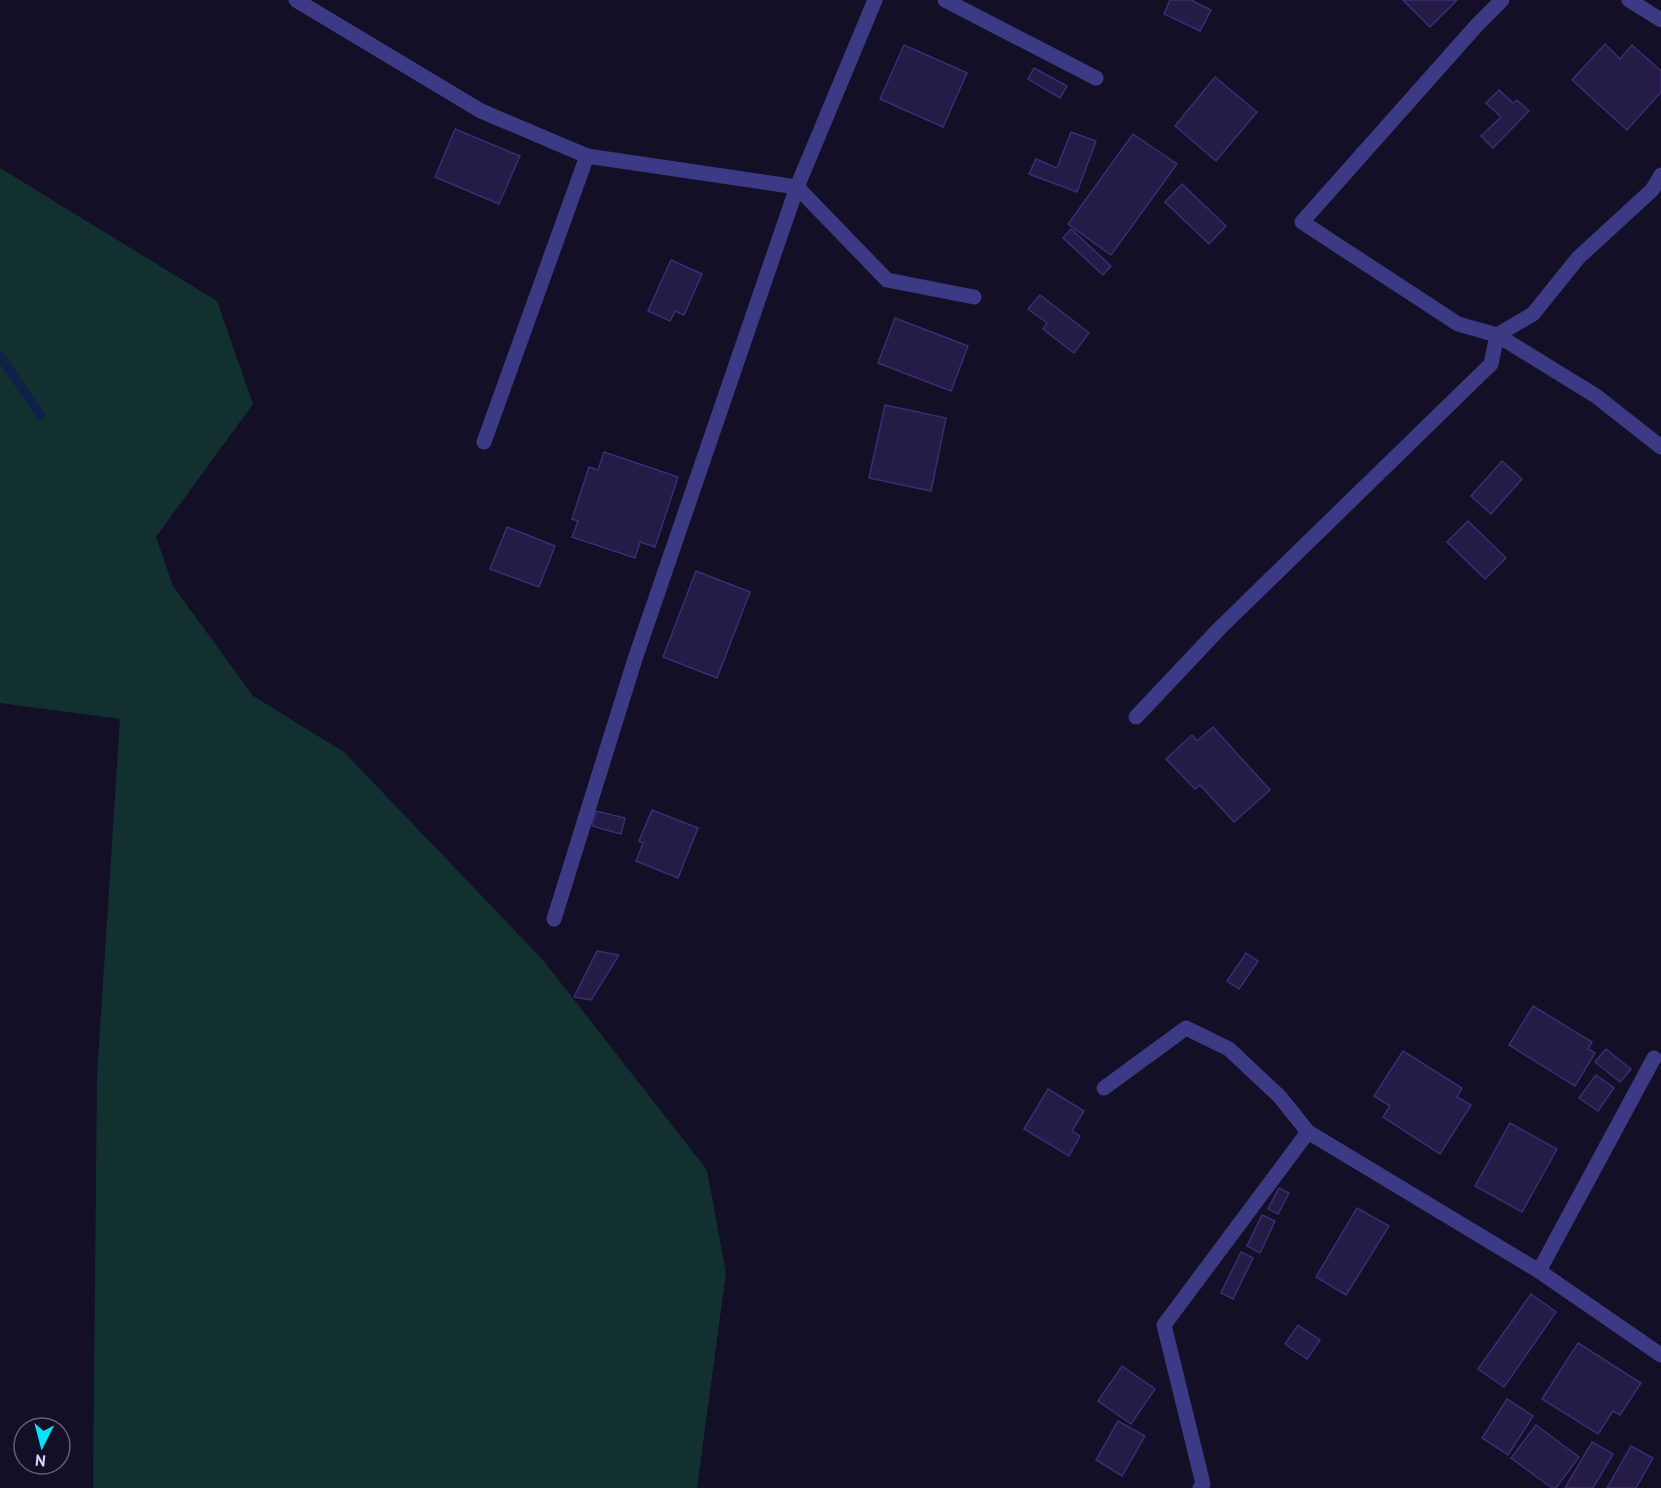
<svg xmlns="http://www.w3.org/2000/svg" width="1661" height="1488" viewBox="0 0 1661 1488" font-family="'PT Sans',sans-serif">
	<rect width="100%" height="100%" fill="#130f26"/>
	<polygon fill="#12302f" points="0,168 217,301 253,404 156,537 173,586 253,696 344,752 543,960 707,1170 726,1273 697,1488 93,1488 97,1076 120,719 0,703"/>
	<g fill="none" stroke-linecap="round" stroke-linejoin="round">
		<polyline stroke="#0c2248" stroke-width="9" points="0,356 41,416"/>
	</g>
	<g fill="#241b47" stroke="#3b2d73" stroke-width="1.5">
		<polygon points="1170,0 1191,0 1211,10 1200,31 1164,14"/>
		<polygon points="1403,0 1457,0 1430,27"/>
		<polygon points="1605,44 1620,59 1632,45 1661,71 1661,92 1627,130 1572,80"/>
		<polygon points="904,45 967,73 943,127 880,99"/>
		<polygon points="1034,68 1067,86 1060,98 1028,79"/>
		<polygon points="1215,77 1257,112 1216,161 1175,126"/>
		<polygon points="1499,90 1513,103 1517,100 1529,111 1493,148 1481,136 1501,117 1486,103"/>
		<polygon points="455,129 520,156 499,204 435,177"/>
		<polygon points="1071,132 1096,141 1077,192 1029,174 1036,159 1057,168"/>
		<polygon points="1133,134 1177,164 1111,255 1068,224"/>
		<polygon points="1182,184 1226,226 1209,244 1165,202"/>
		<polygon points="1071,229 1111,266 1103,275 1063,238"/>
		<polygon points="671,260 702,274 684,315 675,311 670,321 648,311"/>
		<polygon points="1040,295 1089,333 1074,353 1043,329 1047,323 1028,309"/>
		<polygon points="895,318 968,346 951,391 878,363"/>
		<polygon points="885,405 946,418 931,491 869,478"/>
		<polygon points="604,452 678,477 655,547 640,542 635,558 572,537 578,521 572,519 589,467 598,470"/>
		<polygon points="1502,461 1522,479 1491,514 1471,496"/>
		<polygon points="1468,521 1506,558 1485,579 1447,542"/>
		<polygon points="507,527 555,546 539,587 490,569"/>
		<polygon points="696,571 750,592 717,678 663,657"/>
		<polygon points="1213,727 1270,790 1234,822 1200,785 1195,789 1166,759 1192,735 1197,741"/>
		<polygon points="652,810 698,828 678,878 636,861 643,843 639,841"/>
		<polygon points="596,811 625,818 621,834 592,826"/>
		<polygon points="597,951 619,955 591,1000 574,997"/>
		<polygon points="1246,953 1258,961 1239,989 1227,981"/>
		<polygon points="1533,1006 1592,1042 1588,1049 1595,1053 1575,1086 1509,1045"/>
		<polygon points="1606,1049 1631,1069 1620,1082 1595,1062"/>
		<polygon points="1403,1051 1462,1088 1457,1097 1471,1105 1440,1154 1383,1117 1390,1106 1374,1096"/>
		<polygon points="1596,1075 1614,1088 1598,1111 1579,1098"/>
		<polygon points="1048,1089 1084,1111 1072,1131 1080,1136 1069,1156 1024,1129"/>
		<polygon points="1510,1123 1557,1149 1522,1212 1475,1186"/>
		<polygon points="1279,1188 1289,1193 1278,1214 1268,1209"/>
		<polygon points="1357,1208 1389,1226 1346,1295 1316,1277"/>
		<polygon points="1262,1215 1275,1221 1260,1253 1247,1246"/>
		<polygon points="1241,1252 1253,1258 1233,1299 1221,1293"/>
		<polygon points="1531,1294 1556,1312 1504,1387 1478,1369"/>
		<polygon points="1298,1325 1320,1340 1307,1359 1285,1344"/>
		<polygon points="1578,1343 1641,1383 1620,1415 1613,1411 1598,1434 1542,1399"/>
		<polygon points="1122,1366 1155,1389 1131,1424 1098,1401"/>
		<polygon points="1507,1399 1533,1416 1508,1455 1482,1438"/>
		<polygon points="1118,1421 1145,1436 1122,1476 1096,1460"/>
		<polygon points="1536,1425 1579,1457 1556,1488 1552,1488 1511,1458"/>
		<polygon points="1592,1442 1613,1454 1593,1488 1565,1488"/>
		<polygon points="1631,1446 1653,1458 1636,1488 1607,1488"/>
	</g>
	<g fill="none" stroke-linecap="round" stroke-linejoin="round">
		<g stroke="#3d3a85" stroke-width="15">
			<polyline points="296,0 481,111 587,156 797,187 887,280 974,297"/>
			<polyline points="945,0 1096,78"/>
			<polyline points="1502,0 1477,25 1302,222 1458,324 1497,335 1533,314 1578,258 1652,190 1661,175"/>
			<polyline points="1629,0 1661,20"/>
			<polyline points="484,442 587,156"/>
			<polyline points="1136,717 1220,628 1491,364 1497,335 1596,396 1661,447"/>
			<polyline points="554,919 635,659 797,187 875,0"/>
			<polyline points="1104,1088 1186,1028 1229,1049 1280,1097 1308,1132 1539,1271 1661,1355"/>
			<polyline points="1539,1271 1654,1058"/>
			<polyline points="1200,1488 1203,1484 1164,1325 1308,1132"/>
		</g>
	</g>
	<g transform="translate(42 1446) rotate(186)"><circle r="28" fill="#130f26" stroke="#625e7d" stroke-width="1.5"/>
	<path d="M0-4.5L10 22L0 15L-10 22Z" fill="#00e5ff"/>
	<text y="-9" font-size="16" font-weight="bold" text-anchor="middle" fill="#d9d4ff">N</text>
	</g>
</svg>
